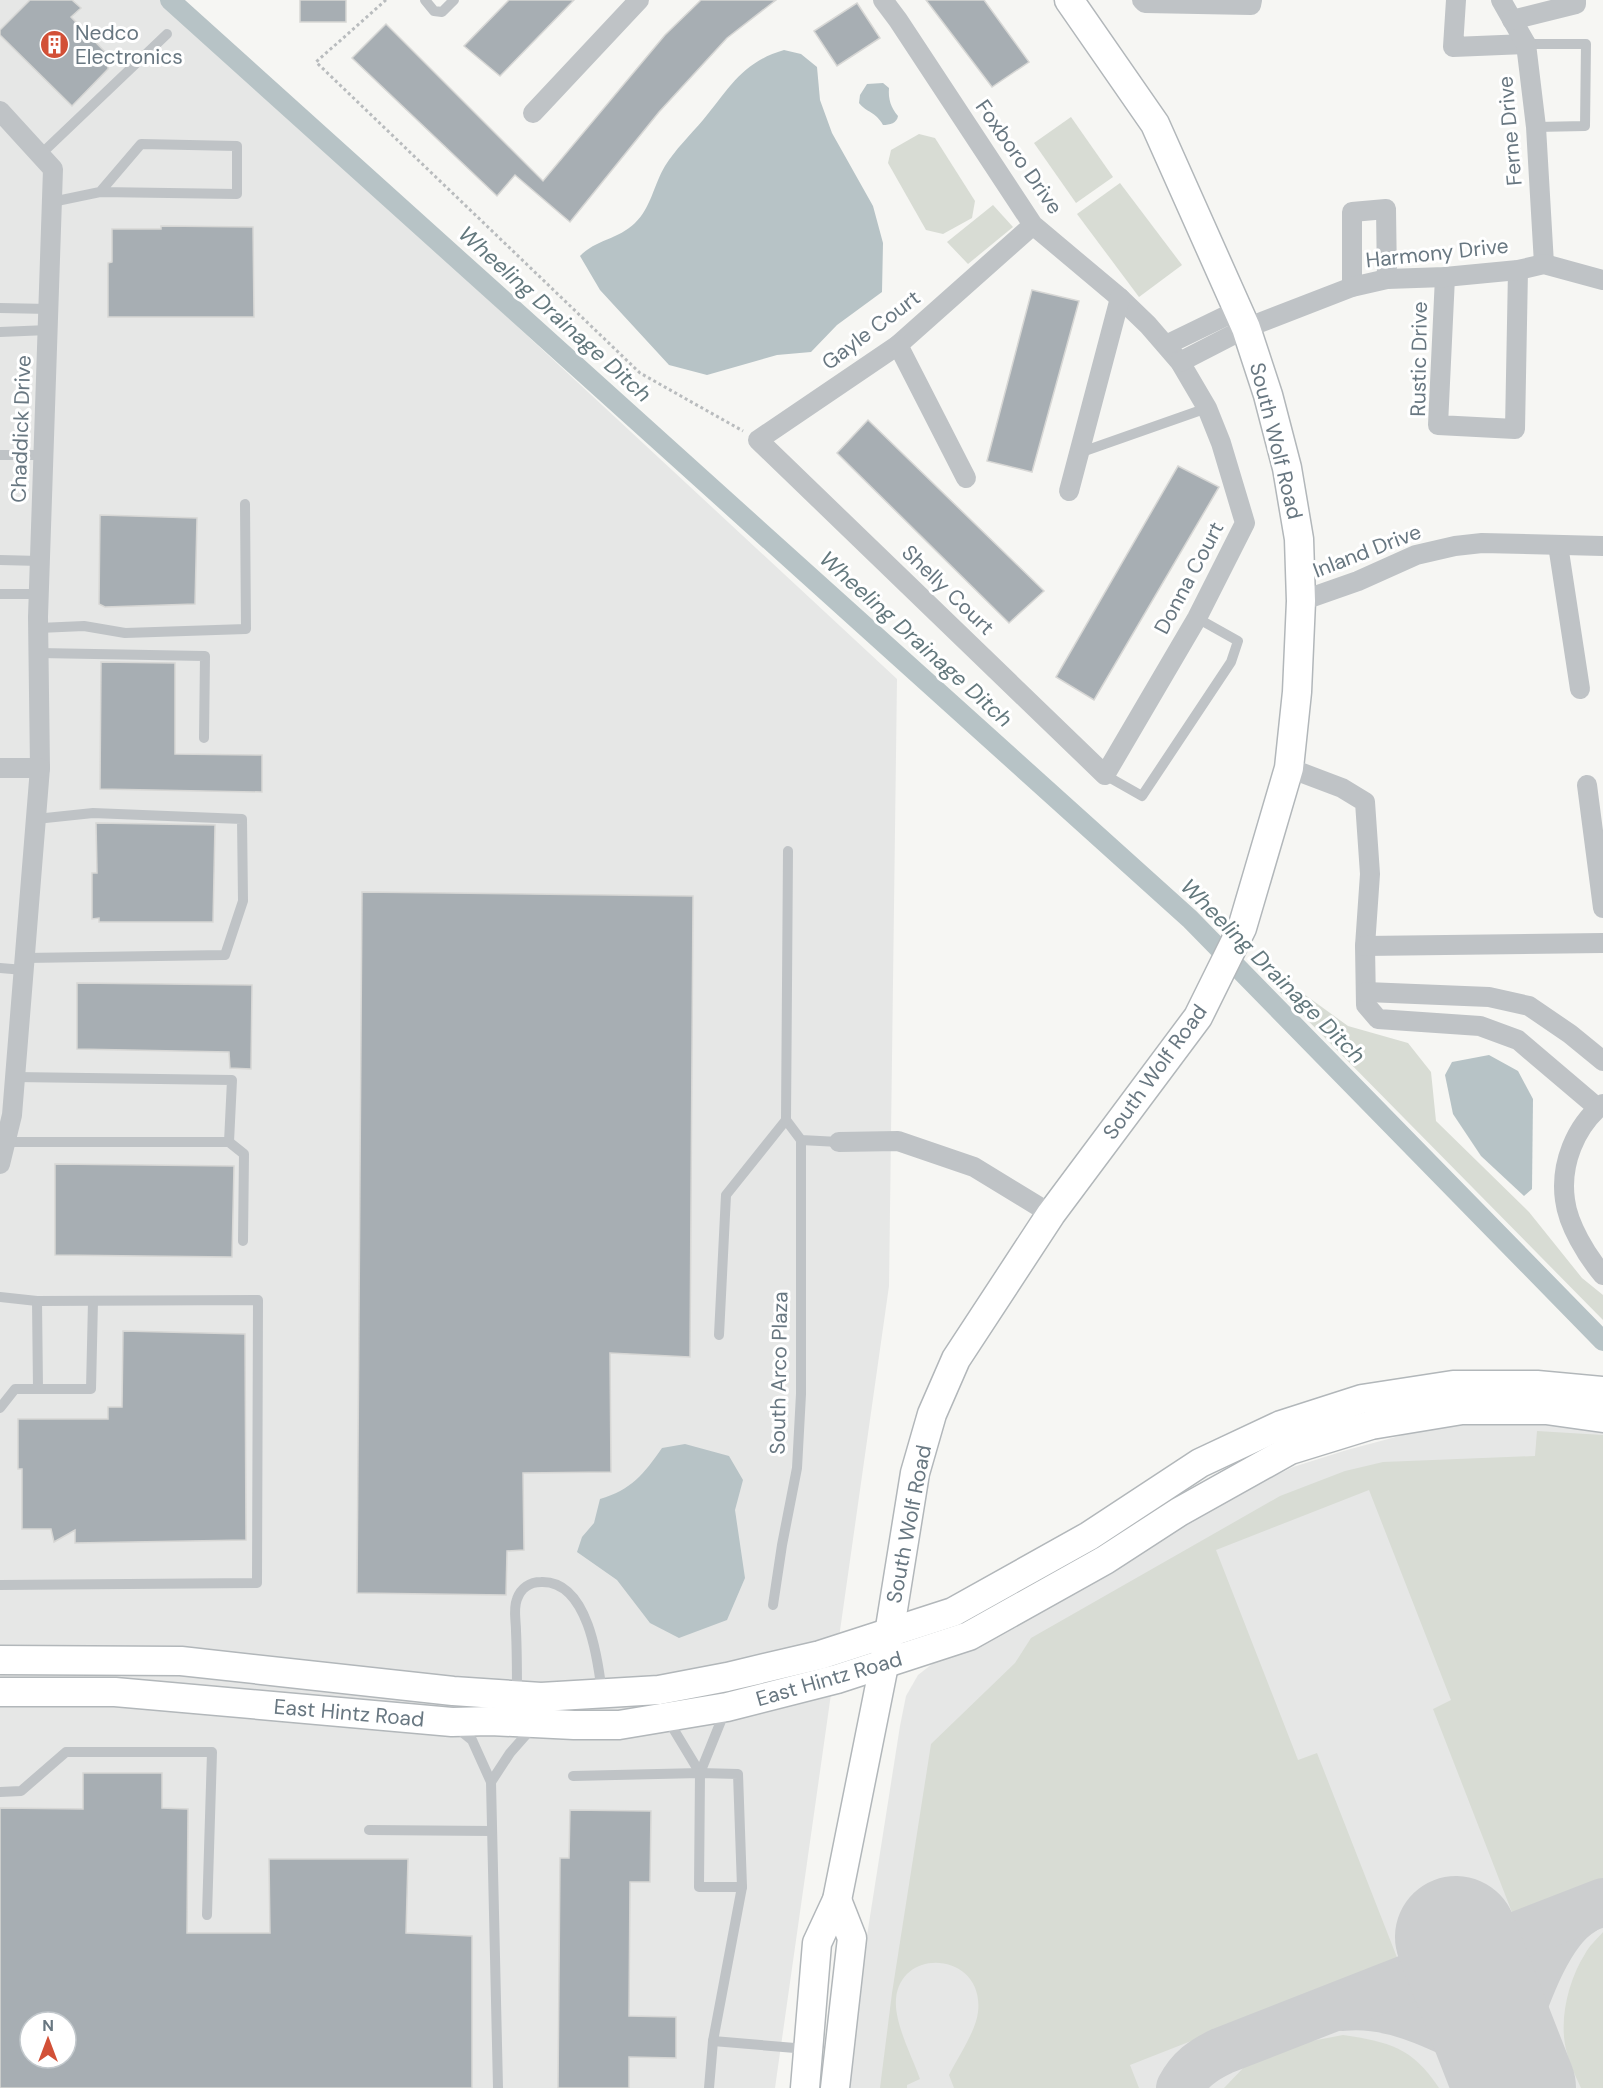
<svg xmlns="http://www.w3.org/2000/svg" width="1603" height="2088" viewBox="0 0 1603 2088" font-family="'DM Sans',sans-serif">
	<rect width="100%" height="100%" fill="#f6f6f3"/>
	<g fill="#e6e7e6" fill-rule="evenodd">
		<path d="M0,0H166L897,679L889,1286L775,2088H0ZM30,2022H66V2058H30Z"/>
		<polygon points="1522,1422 1603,1430 1603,2088 843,2088 900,1726 906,1696 918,1675 936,1661 1227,1499 1293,1467 1347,1450 1422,1430 1469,1423"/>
	</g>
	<g fill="#d8dcd4">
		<polygon points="1071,117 1113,177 1076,203 1034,143"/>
		<polygon points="919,134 935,138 975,201 972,218 943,234 926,230 888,163 891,150"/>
		<polygon points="1120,183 1182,265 1139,297 1077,214"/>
		<polygon points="993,205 1013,227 968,264 947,242"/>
		<polygon points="1268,968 1348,1026 1408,1043 1431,1072 1436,1121 1529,1212 1582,1278 1603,1295 1603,1320 1267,979"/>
		<path d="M1537,1431L1603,1435V1880L1513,1915L1433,1709L1451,1700L1369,1490L1216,1550L1298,1760L1317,1753L1398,1960L1130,2065L1139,2088H954L949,2075C958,2057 976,2031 978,2012C985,1953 901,1945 896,1999C894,2023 912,2056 920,2079L907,2085V2088H880L892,1993L931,1744L1015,1663L1031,1638L1280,1496L1345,1471L1383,1462L1535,1456Z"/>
		<path d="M1603,1932V2088H1581C1576,2077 1570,2065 1567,2053C1558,2022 1568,1981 1585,1954C1589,1946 1597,1939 1603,1932Z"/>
		<path d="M1343,2035C1389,2042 1412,2047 1439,2088H1224L1247,2064L1301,2043Z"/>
	</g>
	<g fill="#b7c3c6">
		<path d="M784,50L801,54L817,67L820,100L832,133L873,206L883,243L882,292L837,325L811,352L777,355L707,375L669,365L600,290L580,256C595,240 619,239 635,223C651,208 654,184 665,166C675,150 690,135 703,120C729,89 742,62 784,50Z"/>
		<path d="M883,83L889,88C888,99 891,108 898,116C897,123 890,125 883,125C875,111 867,113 859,103L860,95L867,84Z"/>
		<polygon points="1489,1055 1518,1071 1533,1099 1532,1189 1524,1196 1481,1156 1453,1114 1445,1075 1452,1062"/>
		<path d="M685,1444L729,1456L743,1480L735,1510L745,1578L727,1620L679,1638L650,1623L617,1580L577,1552L582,1537L594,1523L600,1499C631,1490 644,1474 662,1448Z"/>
	</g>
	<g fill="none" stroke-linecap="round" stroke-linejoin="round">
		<polyline stroke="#b7c3c6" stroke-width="20" points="170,0 1190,919 1603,1341"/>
		<g stroke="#cccecf" stroke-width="48">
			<path d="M1343,2007C1400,2001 1453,2035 1504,2058C1521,2015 1543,1934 1583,1911"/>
			<path d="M1180,2088C1190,2069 1203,2060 1222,2051L1603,1902"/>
		</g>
		<polyline stroke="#cccecf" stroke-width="122" points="1456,1937 1515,2088"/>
	</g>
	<g fill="#a7aeb3" stroke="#d7d7d5" stroke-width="1.5" fill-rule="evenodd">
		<polygon points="30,0 72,0 81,8 71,17 108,55 108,69 72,106 0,35 0,30"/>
		<rect x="300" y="0" width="46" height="22"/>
		<polygon points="509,0 574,0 500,76 464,46"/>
		<polygon points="701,0 776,0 727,38 659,112 570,222 515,175 497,196 352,58 386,24 543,181 665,35"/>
		<polygon points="926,0 984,0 1029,62 992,87"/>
		<polygon points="857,3 880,38 837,66 814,31"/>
		<polygon points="161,226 253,227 254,317 108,317 108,263 112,262 112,229 161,229"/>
		<polygon points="1032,290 1079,301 1032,472 987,461"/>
		<polygon points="868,420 1044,591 1009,623 837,453"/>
		<polygon points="1178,466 1219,487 1094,700 1056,677"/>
		<polygon points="100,515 197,518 195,604 105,607 99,604"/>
		<polygon points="101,662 175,663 175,754 262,755 262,792 100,789"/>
		<polygon points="96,823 215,825 213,922 99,922 99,918 92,919 92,873 97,873"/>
		<polygon points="362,892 693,896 690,1357 610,1353 611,1472 523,1473 524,1550 507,1551 506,1595 357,1593"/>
		<polygon points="77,983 252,985 251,1069 230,1068 229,1052 77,1049"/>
		<polygon points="55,1164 234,1166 232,1257 55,1255"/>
		<polygon points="123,1331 245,1334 246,1540 75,1543 75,1530 54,1542 51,1529 22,1529 22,1469 18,1469 18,1419 108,1419 108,1407 122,1407"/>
		<path d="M83,1773H162V1808L188,1809L187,1933H270L269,1859H408L406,1933L472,1936V2088H0V1808L83,1809ZM30,2022H66V2058H30Z"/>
		<polygon points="570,1810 651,1811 650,1882 630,1882 629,2016 676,2017 676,2058 629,2057 629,2088 558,2088 560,1858 569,1858"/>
	</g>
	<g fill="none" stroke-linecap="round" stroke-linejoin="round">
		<defs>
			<g id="secondary">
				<polyline points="0,1660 181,1661 453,1691 541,1697 659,1690 727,1677 820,1655 953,1612 1089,1536 1200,1463 1281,1425 1362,1399 1453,1385 1537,1385 1603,1391"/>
				<polyline points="0,1692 115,1692 452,1722 490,1721 574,1725 619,1725 727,1707 837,1679 969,1636 1105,1560 1179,1512 1290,1450 1371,1425 1462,1410 1546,1410 1603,1418"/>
				<polyline points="805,2088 817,1943 837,1900 884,1665 915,1473 932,1414 956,1359 1051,1214 1198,1017 1242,928 1289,768 1297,692 1301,601 1299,539 1287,468 1268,395 1246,328 1155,124 1069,0"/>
				<polyline points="835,2088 852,1938 837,1900"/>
			</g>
		</defs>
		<use href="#secondary" stroke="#b2b7ba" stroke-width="31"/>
		<polyline stroke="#b9bcbe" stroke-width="3" stroke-dasharray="3 3" stroke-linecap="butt" points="386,0 316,62 640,373 743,431"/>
		<g stroke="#bfc3c6" stroke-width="10">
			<polyline points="425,0 434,11 442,12 454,0"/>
			<polyline points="1526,44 1586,44 1585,126 1536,127"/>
			<polyline points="40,155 167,34"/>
			<polyline points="52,202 100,192 237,194 237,146 141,144 100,192"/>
			<polyline points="0,308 49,309"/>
			<polyline points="0,332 48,330"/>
			<polyline points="1079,453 1207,408"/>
			<polyline points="0,455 44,455"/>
			<polyline points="0,560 40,561"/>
			<polyline points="0,594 39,594"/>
			<polyline points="39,628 84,626 125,633 246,629 245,504"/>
			<polyline points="39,653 205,656 204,738"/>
			<polyline points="1105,775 1142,796 1231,662 1238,641 1197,618"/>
			<polyline points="788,851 786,1120 801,1140 839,1142"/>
			<polyline points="25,958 225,955 243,901 242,819 93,813 36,819"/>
			<polyline points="0,968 24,970"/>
			<polyline points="5,1142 229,1142 232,1080 15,1077"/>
			<polyline points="229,1142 244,1154 243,1241"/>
			<polyline points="0,1297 37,1301 258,1300 257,1583 0,1585"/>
			<polyline points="37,1301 38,1389"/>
			<polyline points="719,1335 726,1195 786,1120"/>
			<polyline points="0,1408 15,1389 91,1389 93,1301"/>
			<polyline points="773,1605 782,1545 797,1468 801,1394 801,1140"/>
			<path d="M517,1695C517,1674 517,1652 516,1631C516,1620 513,1609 517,1599C521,1588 530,1582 541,1582C588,1580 598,1660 602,1693"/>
			<polyline points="668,1720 700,1773 725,1711"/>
			<polyline points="456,1727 472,1740 491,1782 510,1753 532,1728"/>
			<polyline points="700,1773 699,1887 742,1887"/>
			<polyline points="573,1776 700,1773 738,1774 742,1887 713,2041 807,2049"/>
			<polyline points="491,1782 498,2088"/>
			<polyline points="0,1792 21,1791 66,1752 212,1752 207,1915"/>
			<polyline points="369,1830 492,1831"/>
			<polyline points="709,2088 713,2041"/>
		</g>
		<g stroke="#bfc3c6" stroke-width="20">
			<polyline points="883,0 898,20 1033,225 1120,298 1148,325 1180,362 1207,408 1221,443 1245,523 1197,618 1105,775 758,440 898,345 1033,225"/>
			<polyline points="1142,0 1145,3 1251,5 1252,0"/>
			<polyline points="1456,0 1453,47 1526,44"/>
			<polyline points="1501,0 1526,44 1536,127 1544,264"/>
			<polyline points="1512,20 1576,4 1576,0"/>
			<polyline points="0,111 53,169 38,617 40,768 12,1115 0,1164"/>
			<polyline points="533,113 639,0"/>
			<polyline points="1445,277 1438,425 1515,429 1518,270"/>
			<polyline points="1352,287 1352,212 1386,209 1387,279"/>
			<polyline points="898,345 966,478"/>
			<polyline points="1166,345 1238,310"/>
			<polyline points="1180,362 1246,328 1352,287 1387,279 1445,277 1518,270 1544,264 1603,280"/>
			<polyline points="1069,491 1120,298"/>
			<polyline points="1558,545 1580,689"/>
			<polyline points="1301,601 1358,581 1416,555 1455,546 1482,543 1603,546"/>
			<polyline points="0,768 40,768"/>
			<polyline points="1289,768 1342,788 1365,802 1370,874 1365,946 1366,1005 1378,1019 1480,1026 1518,1040 1598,1108"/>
			<polyline points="1587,785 1603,908"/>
			<polyline points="1365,946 1603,943"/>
			<polyline points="1366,992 1489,997 1529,1006 1570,1034 1603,1061"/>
			<path d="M1603,1104C1575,1126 1560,1165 1565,1200C1568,1225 1587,1256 1603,1275"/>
			<polyline points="839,1142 898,1141 974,1167 1051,1214"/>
		</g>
		<use href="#secondary" stroke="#fff" stroke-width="28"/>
	</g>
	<defs>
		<symbol id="building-disc" viewBox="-11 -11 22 22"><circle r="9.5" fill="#d25037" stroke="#fff"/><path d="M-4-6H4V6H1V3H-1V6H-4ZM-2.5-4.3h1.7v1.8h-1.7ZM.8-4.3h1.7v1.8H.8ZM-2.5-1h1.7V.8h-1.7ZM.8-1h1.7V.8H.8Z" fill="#fff"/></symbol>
	</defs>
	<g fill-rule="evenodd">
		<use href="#building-disc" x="38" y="28" width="33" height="33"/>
	</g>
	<g text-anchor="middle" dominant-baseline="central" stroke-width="6" stroke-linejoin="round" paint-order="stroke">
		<g font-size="21" fill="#687781" stroke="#fff" text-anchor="start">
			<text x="75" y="33">Nedco<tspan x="75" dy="24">Electronics</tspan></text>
		</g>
		<g font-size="21" fill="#687781" stroke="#fff">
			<text transform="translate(1510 131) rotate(-95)">Ferne Drive</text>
			<text transform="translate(1019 157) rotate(55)">Foxboro Drive</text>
			<text transform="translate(1437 253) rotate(-6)">Harmony Drive</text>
			<text transform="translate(871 330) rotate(-37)">Gayle Court</text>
			<text transform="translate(1419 359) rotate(-89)">Rustic Drive</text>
			<text transform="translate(21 429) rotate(-88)">Chaddick Drive</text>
			<text transform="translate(1276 441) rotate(76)">South Wolf Road</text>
			<text transform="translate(1367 551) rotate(-21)">Inland Drive</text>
			<text transform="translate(1189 578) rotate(-62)">Donna Court</text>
			<text transform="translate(948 590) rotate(44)">Shelly Court</text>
			<text transform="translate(1155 1072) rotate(-54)">South Wolf Road</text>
			<text transform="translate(779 1373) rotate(-89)">South Arco Plaza</text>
			<text transform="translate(909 1524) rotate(-79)">South Wolf Road</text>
			<text transform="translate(829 1679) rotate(-16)">East Hintz Road</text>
			<text transform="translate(349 1713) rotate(5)">East Hintz Road</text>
		</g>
		<g font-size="22" font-style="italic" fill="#63787d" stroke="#fff">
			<text transform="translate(555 314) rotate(42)">Wheeling Drainage Ditch</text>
			<text transform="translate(916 639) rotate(42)">Wheeling Drainage Ditch</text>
			<text transform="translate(1273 971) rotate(45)">Wheeling Drainage Ditch</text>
		</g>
	</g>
	<g transform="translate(48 2040)"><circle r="28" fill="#ffffff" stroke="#c3c9cd" stroke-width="1.5"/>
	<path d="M0-4.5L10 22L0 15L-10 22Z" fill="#d25037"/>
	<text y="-9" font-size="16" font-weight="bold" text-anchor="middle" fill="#687781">N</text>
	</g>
</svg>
